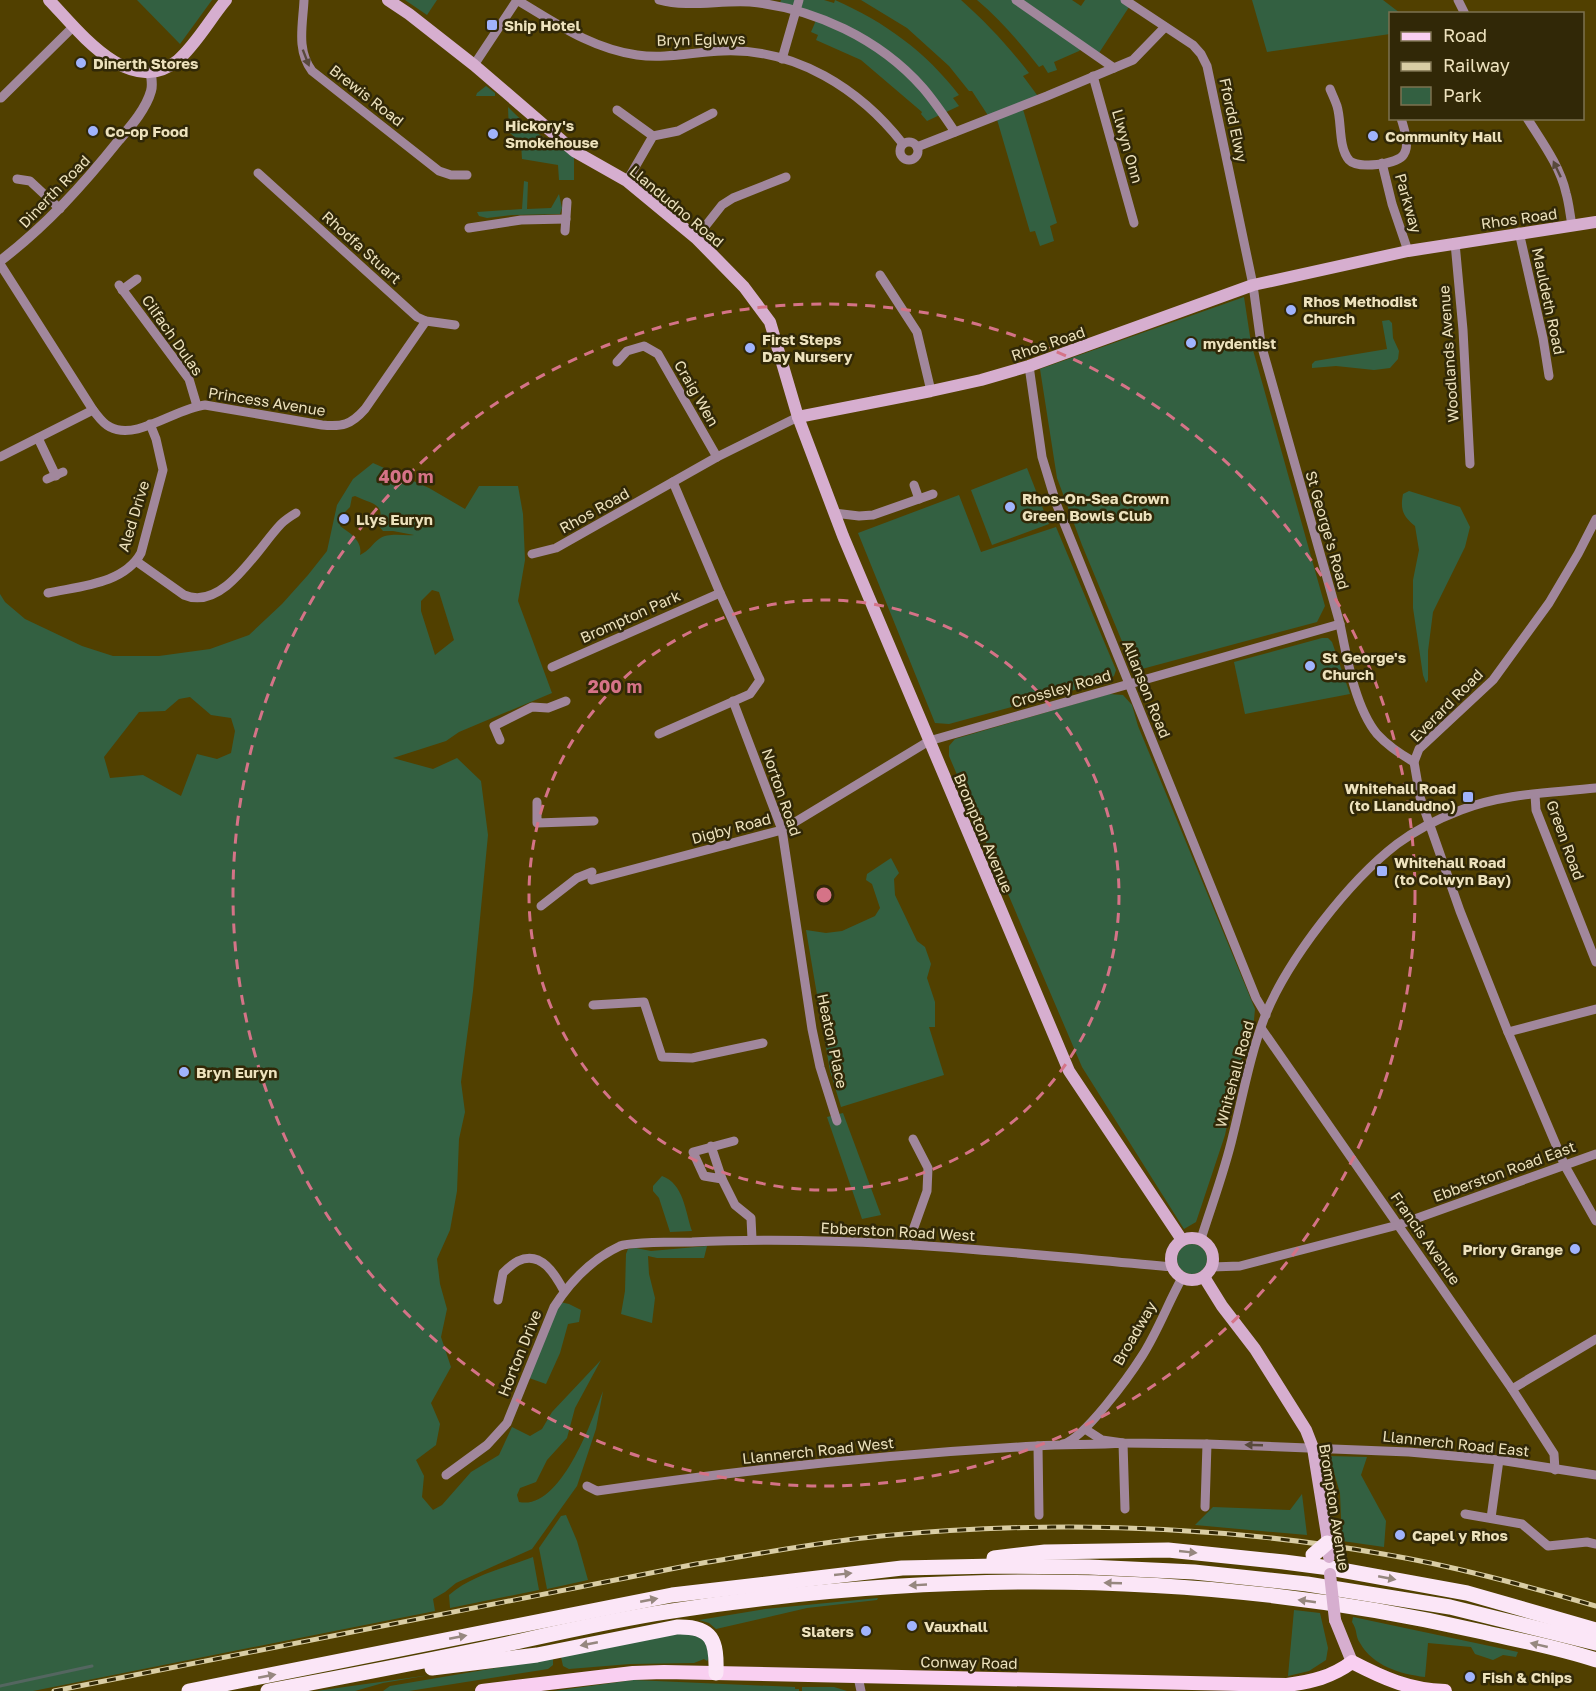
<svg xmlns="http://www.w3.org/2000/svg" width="1596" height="1691" viewBox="0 0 1596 1691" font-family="'Golos Text',sans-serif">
	<rect width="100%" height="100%" fill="#514000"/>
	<g fill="#336041" fill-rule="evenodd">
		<polygon points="137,0 212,0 180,44"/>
		<polygon points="405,0 437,0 427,15"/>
		<path d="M781,0H824L834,3L835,0C885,22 926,52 959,95L953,98L959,106L927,121L921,114L922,112L861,60L816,40L818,35L811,32L817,18L779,6Z"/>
		<path d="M861,0H961C986,22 1008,46 1029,73L1023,76L1040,99L1022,106L1057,223L1050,226L1054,241L1040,246L1035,231L1030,232L996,116L989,117L972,91H969L949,66L907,28Z"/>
		<path d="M977,0H1072L1081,6L1085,0H1125L1131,4L1097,56L1083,47L1079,51L1054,62L1057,70L1048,73L1043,65L1039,67C1020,43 1001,20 977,0Z"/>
		<polygon points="1252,0 1383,0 1400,13 1390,14 1390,34 1267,52"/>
		<polygon points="486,86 495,93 495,96 476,96 477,93"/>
		<path d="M508,107C528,128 549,142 574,156V180H559L558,165L522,159L521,143L509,132Z"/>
		<polygon points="524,181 528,182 527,209 551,208 559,194 562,208 560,214 512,215 487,218 479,216 477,212 522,209"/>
		<polygon points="1244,297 1251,343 1325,606 1317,622 1142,669 1131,663 1082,545 1057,478 1040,369"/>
		<polygon points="1389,320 1392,323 1393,338 1399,351 1398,359 1390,368 1374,370 1336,366 1312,368 1312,364 1315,361 1387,349 1382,321"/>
		<path d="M373,463L429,488L465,509L479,486H518L523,514L525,560L518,601L552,693L459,732L446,741L393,758L433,769L457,758L481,781L488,835L473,991L461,1082L465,1112L459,1139L457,1191L450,1230L437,1259L440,1284L447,1309L441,1337L451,1367L431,1403L440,1424L436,1445L416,1460L424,1476L422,1497L433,1510L442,1505L471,1472L499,1455L512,1427L530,1436L542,1429L552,1412L601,1360L575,1408L567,1438L547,1460L536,1482L520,1488L517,1495L519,1502C561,1511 592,1420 603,1391L596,1429L577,1486L532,1549L456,1583L445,1592L433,1599L435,1611L33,1691H0V594L5,602L25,619L82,646L113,656H159L210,649L249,635L282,604L308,575L327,551L337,505L353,479ZM355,496C371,504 387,503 378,525L383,531H393L414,535C403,536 389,532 379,539C372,544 369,551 360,555C363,541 350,533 340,526L344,513L350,507L352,497ZM432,590L439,592L454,640L435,655L421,611V601ZM190,697L211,715L231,718L235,731L231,753L217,759L197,754L181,796L143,775L110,778L104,757L139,712L165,711L179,699Z"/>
		<polygon points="1027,468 1049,524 992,545 971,490"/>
		<path d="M1409,491L1460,507L1470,527L1465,547L1433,612L1428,651V680L1426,683L1423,675L1413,608V580L1419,550L1415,526C1403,516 1400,510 1403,494Z"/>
		<polygon points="959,495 981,552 1056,527 1116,670 1114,676 1104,682 949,724 935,723 858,533"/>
		<polygon points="1322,638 1328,638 1332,642 1350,694 1245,714 1234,662"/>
		<polygon points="1109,694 1123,695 1132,705 1138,726 1255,1009 1254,1020 1239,1068 1225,1135 1196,1222 1184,1229 1082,1067 949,756 949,746 955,739"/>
		<polygon points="891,858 899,873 894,879 895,895 917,941 925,947 931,964 927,978 935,1002 935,1027 929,1027 944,1075 841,1107 830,1071 806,930 826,933 842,931 875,916 880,908 872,884 866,880 867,874"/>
		<polygon points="843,1113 881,1215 862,1219 827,1117"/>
		<path d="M662,1176C684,1184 685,1211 692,1231L670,1232L659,1198L653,1191V1186Z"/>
		<circle cx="1192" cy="1259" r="15"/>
		<polygon points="707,1246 704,1258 657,1258 648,1256 649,1274 655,1298 652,1323 621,1314 625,1291 626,1254 628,1249 636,1248 651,1251"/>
		<polygon points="560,1302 569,1304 581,1310 579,1322 568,1324 560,1353 546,1384 529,1378"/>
		<polygon points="1329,1456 1367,1457 1361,1475 1386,1521 1384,1547 1342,1541 1340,1493"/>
		<polygon points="1302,1494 1307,1535 1195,1525 1213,1507 1290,1510"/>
		<polygon points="566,1515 577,1541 588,1580 547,1589 539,1548 561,1516"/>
		<path d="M533,1557L539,1590L450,1608L449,1595C471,1575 505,1568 533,1557Z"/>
		<polygon points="878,1598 877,1600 807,1608 716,1629 709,1623 699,1620 765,1609"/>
		<polygon points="1294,1610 1320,1613 1328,1648 1326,1660 1309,1671 1288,1676"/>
		<path d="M1353,1617L1518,1652L1516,1657L1503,1655L1493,1660L1475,1654L1471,1647L1428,1643L1425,1677C1400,1674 1373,1666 1360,1643C1355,1636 1358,1631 1352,1622Z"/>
		<polygon points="687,1632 706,1640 709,1658 707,1661 704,1659 694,1663 630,1664 569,1669 563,1666 561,1657"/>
		<polygon points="553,1658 553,1665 548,1669 409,1691 383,1691 390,1686"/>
		<polygon points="430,1675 383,1683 355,1691 316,1691"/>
		<polygon points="633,1680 795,1687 795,1689 799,1689 799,1691 554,1691"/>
		<polygon points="802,1687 834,1687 847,1691 802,1691"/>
	</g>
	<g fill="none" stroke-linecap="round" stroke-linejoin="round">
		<polyline stroke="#546660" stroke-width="3" points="0,1686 92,1666"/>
		<g stroke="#a1879c" stroke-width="9">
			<path d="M304,0C303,24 296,50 312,71L439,171L451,175H467"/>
			<path d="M659,0C688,8 720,0 750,2C814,8 880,39 923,88C935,102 945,117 955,132"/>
			<polyline points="1016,0 1114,68"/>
			<path d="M1125,0L1193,45L1201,54L1207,66L1253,285L1261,344L1340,624C1347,658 1355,707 1377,734C1388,746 1400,754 1414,762"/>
			<polyline points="1458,0 1465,14"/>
			<polyline points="782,59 799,0"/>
			<path d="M474,65L517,0C556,23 590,48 637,55C666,59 694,52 723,51C796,48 860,89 903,144"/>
			<polyline points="1093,76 1134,223"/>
			<path d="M1330,89C1332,94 1335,100 1337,106C1342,122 1338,147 1349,160C1357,169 1398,165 1404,154C1410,144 1404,129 1401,118"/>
			<polyline points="1,98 74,26"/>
			<polyline points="617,110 653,136"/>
			<path d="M1527,118C1542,142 1560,166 1566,193C1569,203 1570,215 1572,225"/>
			<circle cx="909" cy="151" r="9"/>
			<polyline points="917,147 1047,96 1133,60 1165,27"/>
			<polyline points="1382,163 1392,204 1408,251"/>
			<polyline points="258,173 417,317 426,321 455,325"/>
			<polyline points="17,179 30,181 60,209"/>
			<polyline points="627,181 653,136 678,131 713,113"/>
			<polyline points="469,228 521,220 566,219"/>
			<polyline points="565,231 567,202"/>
			<polyline points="1519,232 1543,338 1549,376"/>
			<polyline points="696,238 722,205 733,198 786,177"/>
			<polyline points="1455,243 1463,330 1470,464"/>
			<path d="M0,264L93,410C98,416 103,424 110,427C137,441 176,408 205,405L322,425C342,427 351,425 365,409L426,321"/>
			<polyline points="880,275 917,332 931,391"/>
			<polyline points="119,285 189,379 197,406"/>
			<polyline points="122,290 137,279"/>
			<polyline points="617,362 627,351 644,346 658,354 717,457"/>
			<polyline points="1029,366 1042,457 1056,503 1256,998 1266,1015"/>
			<polyline points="38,438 56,476"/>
			<polyline points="0,457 93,410"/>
			<polyline points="47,479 63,472"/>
			<polyline points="914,485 919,499"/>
			<polyline points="834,513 859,516 873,515 933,494"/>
			<polyline points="1596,519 1578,554 1549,603 1493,680 1419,749 1414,762 1420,797 1460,911 1508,1032 1565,1166 1596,1221"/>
			<polyline points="532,554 556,548 717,457 798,417"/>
			<path d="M136,561L184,595C223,612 257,549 281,524C285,520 291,516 296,513"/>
			<path d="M48,593C80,586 124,584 141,553L163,470L156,439L150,424"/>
			<polyline points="552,667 720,593"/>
			<polyline points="733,701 782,830 812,1029 820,1067 837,1121"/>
			<polyline points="659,734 750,694 760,680 720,593 673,482"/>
			<polyline points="500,740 494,726 532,707 548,708 566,701"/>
			<polyline points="1535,795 1536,810 1596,962"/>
			<polyline points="537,802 537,823 594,821"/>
			<polyline points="592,880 782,830 929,741 1340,624"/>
			<polyline points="541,906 577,878 592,872"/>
			<polyline points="593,1005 644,1002 662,1057 692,1058 763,1043"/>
			<polyline points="1261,1028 1512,1389 1554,1454 1555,1470"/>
			<polyline points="1508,1032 1596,1009"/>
			<polyline points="711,1146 722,1179 704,1176 693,1152 734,1141"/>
			<polyline points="722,1179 735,1205 751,1218 752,1239"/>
			<path d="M1201,1239C1212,1204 1225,1170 1233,1135C1243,1095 1250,1055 1265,1016C1288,959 1349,881 1397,844C1416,830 1440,818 1461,810C1504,793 1552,793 1596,788"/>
			<polyline points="908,1244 927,1191 928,1168 913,1139"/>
			<polyline points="1212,1267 1240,1266 1398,1225 1596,1154"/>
			<path d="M498,1300L503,1273C507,1269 512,1264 518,1261C541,1250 555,1274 564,1291"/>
			<polyline points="1512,1389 1596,1339"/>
			<polyline points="1085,1429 1102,1440 1123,1443 1207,1444 1409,1452 1499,1460 1596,1475"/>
			<path d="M1063,1444C1084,1439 1130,1375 1142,1356C1158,1331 1168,1303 1182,1278"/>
			<polyline points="1038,1446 1039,1515"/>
			<path d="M446,1475L487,1445L507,1423L554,1307C570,1282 592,1259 620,1246C630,1242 678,1242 692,1242C853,1234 1013,1253 1173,1267"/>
			<path d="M587,1486L597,1491C743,1470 890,1454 1036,1446C1065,1444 1094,1445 1123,1443L1125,1509"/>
			<polyline points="1205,1507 1207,1444"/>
			<polyline points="1465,1514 1522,1524 1548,1546 1587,1542 1596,1544"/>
			<polyline points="1491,1518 1499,1460"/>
			<polyline points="858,1677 861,1691"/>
		</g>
		<path stroke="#a1879c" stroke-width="10" d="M0,261C46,226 83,185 119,140C131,126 146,109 151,91C153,85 151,78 151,72"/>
		<g stroke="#d6aecf" stroke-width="12">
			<path d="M49,0C78,30 129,99 177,61C196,45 210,19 226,0"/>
			<polyline points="388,0 409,14 474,65 574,151 627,181 696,238 744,287 770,322 798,417 843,536 1069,1071 1182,1240"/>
			<polyline points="798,417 931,391 981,380 1029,366 1253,285 1408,251 1596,222"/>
			<circle cx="1192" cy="1259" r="21"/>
			<polyline points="1204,1277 1222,1306 1255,1349 1306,1430 1313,1448 1327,1535"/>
			<polyline points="1335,1620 1352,1662"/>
		</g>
		<path stroke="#f9cff1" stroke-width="14" d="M482,1691L633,1673L664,1672L1287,1685C1311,1682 1332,1677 1352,1662C1383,1678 1409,1690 1445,1691"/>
		<g stroke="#fbe6f7" stroke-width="15">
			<polyline points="994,1558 1045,1552 1168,1550 1284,1562 1330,1568 1467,1593 1596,1630"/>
			<path d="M432,1668L537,1655L677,1627C713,1626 717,1641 716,1673"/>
			<polyline points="189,1691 672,1595 902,1568 996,1566 1089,1567 1194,1572 1307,1584 1450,1607 1596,1643"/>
			<path d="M268,1691C348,1676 427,1661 507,1644C561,1632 617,1619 672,1611C941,1569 1212,1570 1478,1631C1517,1640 1557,1647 1596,1660"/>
		</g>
		<defs>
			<path id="rail" d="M54,1691L696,1564C758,1554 819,1542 881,1536C1048,1520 1218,1525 1383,1554C1455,1566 1526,1586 1596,1606"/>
		</defs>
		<use href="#rail" stroke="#d9cda4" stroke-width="5"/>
		<use href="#rail" stroke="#312807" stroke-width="3" stroke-dasharray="9" stroke-linecap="butt"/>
		<g stroke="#d6aecf" stroke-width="12">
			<polyline points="1327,1535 1329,1557"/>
			<polyline points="1330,1574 1335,1620"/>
		</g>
		<polyline stroke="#fbe6f7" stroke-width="15" points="1313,1555 1327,1543"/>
	</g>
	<defs><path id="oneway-solid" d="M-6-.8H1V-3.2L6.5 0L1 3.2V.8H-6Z" transform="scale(1.5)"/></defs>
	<g fill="#58493b">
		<use href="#oneway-solid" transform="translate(306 58) rotate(69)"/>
		<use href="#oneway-solid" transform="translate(1557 169) rotate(-115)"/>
		<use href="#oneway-solid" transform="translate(1254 1445) rotate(-178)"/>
	</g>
	<g fill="#96877f">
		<use href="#oneway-solid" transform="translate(1188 1552) rotate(6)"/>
		<use href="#oneway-solid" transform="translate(843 1574) rotate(-6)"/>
		<use href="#oneway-solid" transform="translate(1387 1578) rotate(11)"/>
		<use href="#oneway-solid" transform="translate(1113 1583) rotate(-178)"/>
		<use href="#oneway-solid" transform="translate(918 1585) rotate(177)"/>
		<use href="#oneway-solid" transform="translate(649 1600) rotate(-11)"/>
		<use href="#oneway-solid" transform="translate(1307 1601) rotate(-172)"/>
		<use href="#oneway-solid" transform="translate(458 1637) rotate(-11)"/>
		<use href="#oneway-solid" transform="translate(589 1644) rotate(169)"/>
		<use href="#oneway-solid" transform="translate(1539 1645) rotate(-167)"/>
		<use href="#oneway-solid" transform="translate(267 1676) rotate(-11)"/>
	</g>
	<g fill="none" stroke="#d57387" stroke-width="3" stroke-dasharray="10 8">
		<circle cx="824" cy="895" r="295"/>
		<circle cx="824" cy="895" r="591"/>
	</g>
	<g fill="#a0b3fd" stroke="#312807" stroke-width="2">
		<rect x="486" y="19" width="12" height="12" rx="3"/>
		<circle cx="81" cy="63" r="6"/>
		<circle cx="93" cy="131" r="6"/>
		<circle cx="493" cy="134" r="6"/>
		<circle cx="1373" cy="136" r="6"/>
		<circle cx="1291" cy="310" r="6"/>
		<circle cx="1191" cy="343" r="6"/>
		<circle cx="750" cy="348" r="6"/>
		<circle cx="1010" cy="507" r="6"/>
		<circle cx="344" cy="519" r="6"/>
		<circle cx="1310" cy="666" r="6"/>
		<rect x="1462" y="791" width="12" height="12" rx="3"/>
		<rect x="1376" y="865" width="12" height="12" rx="3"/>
		<circle cx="184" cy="1072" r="6"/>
		<circle cx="1575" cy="1249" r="6"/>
		<circle cx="1400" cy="1535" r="6"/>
		<circle cx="912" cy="1626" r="6"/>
		<circle cx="866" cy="1631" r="6"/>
		<circle cx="1470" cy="1677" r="6"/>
	</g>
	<g text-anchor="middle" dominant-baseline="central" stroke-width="5" stroke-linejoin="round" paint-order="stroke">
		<g font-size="15" font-weight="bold" fill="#ede2bd" stroke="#312807" text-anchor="start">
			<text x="504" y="25">Ship Hotel</text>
			<text x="93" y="63">Dinerth Stores</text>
			<text x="505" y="125">Hickory's<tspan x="505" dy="17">Smokehouse</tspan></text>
			<text x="105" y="131">Co-op Food</text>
			<text x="1385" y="136">Community Hall</text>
			<text x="1303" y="301">Rhos Methodist<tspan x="1303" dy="17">Church</tspan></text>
			<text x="762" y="339">First Steps<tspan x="762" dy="17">Day Nursery</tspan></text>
			<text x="1203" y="343">mydentist</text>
			<text x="1022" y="498">Rhos-On-Sea Crown<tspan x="1022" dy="17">Green Bowls Club</tspan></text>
			<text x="356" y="519">Llys Euryn</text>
			<text x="1322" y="657">St George's<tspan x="1322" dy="17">Church</tspan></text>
			<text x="1456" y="788" text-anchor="end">Whitehall Road<tspan x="1456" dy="17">(to Llandudno)</tspan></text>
			<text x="1394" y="862">Whitehall Road<tspan x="1394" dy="17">(to Colwyn Bay)</tspan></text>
			<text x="196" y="1072">Bryn Euryn</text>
			<text x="1563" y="1249" text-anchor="end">Priory Grange</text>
			<text x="1412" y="1535">Capel y Rhos</text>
			<text x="924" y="1626">Vauxhall</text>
			<text x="854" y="1631" text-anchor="end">Slaters</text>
			<text x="1482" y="1677">Fish &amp; Chips</text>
		</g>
		<g font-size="15" fill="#ede2bd" stroke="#312807">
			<text transform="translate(701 39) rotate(-1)">Bryn Eglwys</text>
			<text transform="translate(367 95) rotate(38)">Brewis Road</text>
			<text transform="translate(1234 120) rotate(78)">Ffordd Elwy</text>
			<text transform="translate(1128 146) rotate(74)">Llwyn Onn</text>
			<text transform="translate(54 191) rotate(-46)">Dinerth Road</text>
			<text transform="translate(1409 203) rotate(74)">Parkway</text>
			<text transform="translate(677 206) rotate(40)">Llandudno Road</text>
			<text transform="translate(1519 218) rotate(-8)">Rhos Road</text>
			<text transform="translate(362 247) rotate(42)">Rhodfa Stuart</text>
			<text transform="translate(1549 301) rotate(78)">Mauldeth Road</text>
			<text transform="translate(173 335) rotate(55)">Cilfach Dulas</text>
			<text transform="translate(1048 343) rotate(-19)">Rhos Road</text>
			<text transform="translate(1448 354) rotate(-94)">Woodlands Avenue</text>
			<text transform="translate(697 393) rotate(60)">Craig Wen</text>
			<text transform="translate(267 401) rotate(9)">Princess Avenue</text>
			<text transform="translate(594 510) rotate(-29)">Rhos Road</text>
			<text transform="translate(133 516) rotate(-73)">Aled Drive</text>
			<text transform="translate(1328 530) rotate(74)">St George's Road</text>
			<text transform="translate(630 616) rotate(-24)">Brompton Park</text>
			<text transform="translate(1061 688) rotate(-16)">Crossley Road</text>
			<text transform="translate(1147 689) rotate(68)">Allanson Road</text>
			<text transform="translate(1446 705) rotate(-45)">Everard Road</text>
			<text transform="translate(782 792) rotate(71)">Norton Road</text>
			<text transform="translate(731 828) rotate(-15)">Digby Road</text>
			<text transform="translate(984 833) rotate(67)">Brompton Avenue</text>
			<text transform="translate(1566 840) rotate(70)">Green Road</text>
			<text transform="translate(833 1041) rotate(78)">Heaton Place</text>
			<text transform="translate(1234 1074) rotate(-75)">Whitehall Road</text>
			<text transform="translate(1504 1171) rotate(-20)">Ebberston Road East</text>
			<text transform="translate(898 1231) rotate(3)">Ebberston Road West</text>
			<text transform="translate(1426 1238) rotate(55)">Francis Avenue</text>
			<text transform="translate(1134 1333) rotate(-60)">Broadway</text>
			<text transform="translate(519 1353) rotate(-68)">Horton Drive</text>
			<text transform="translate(1456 1443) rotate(6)">Llannerch Road East</text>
			<text transform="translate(818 1450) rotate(-6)">Llannerch Road West</text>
			<text transform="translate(1335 1507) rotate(81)">Brompton Avenue</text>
			<text transform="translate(969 1662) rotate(1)">Conway Road</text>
		</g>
	</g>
	<circle cx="824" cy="895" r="9" fill="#d57387" stroke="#312807" stroke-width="3"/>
	<g font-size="18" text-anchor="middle" font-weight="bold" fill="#d57387" stroke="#312807" stroke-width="5" stroke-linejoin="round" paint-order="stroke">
		<text x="406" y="483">400 m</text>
		<text x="615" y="693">200 m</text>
	</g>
	<rect x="1389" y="12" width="195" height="108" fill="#312807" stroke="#7c7250" stroke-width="1.5"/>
	<rect x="1401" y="32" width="30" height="9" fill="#f9cff1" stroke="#7c7250" stroke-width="1.5"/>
	<text x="1443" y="42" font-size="18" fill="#ede2bd">Road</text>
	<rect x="1401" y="62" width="30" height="9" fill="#d9cda4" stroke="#7c7250" stroke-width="1.5"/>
	<text x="1443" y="72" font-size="18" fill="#ede2bd">Railway</text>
	<rect x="1401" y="87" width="30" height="18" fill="#336041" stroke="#7c7250" stroke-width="1.5"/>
	<text x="1443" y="102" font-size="18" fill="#ede2bd">Park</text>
</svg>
